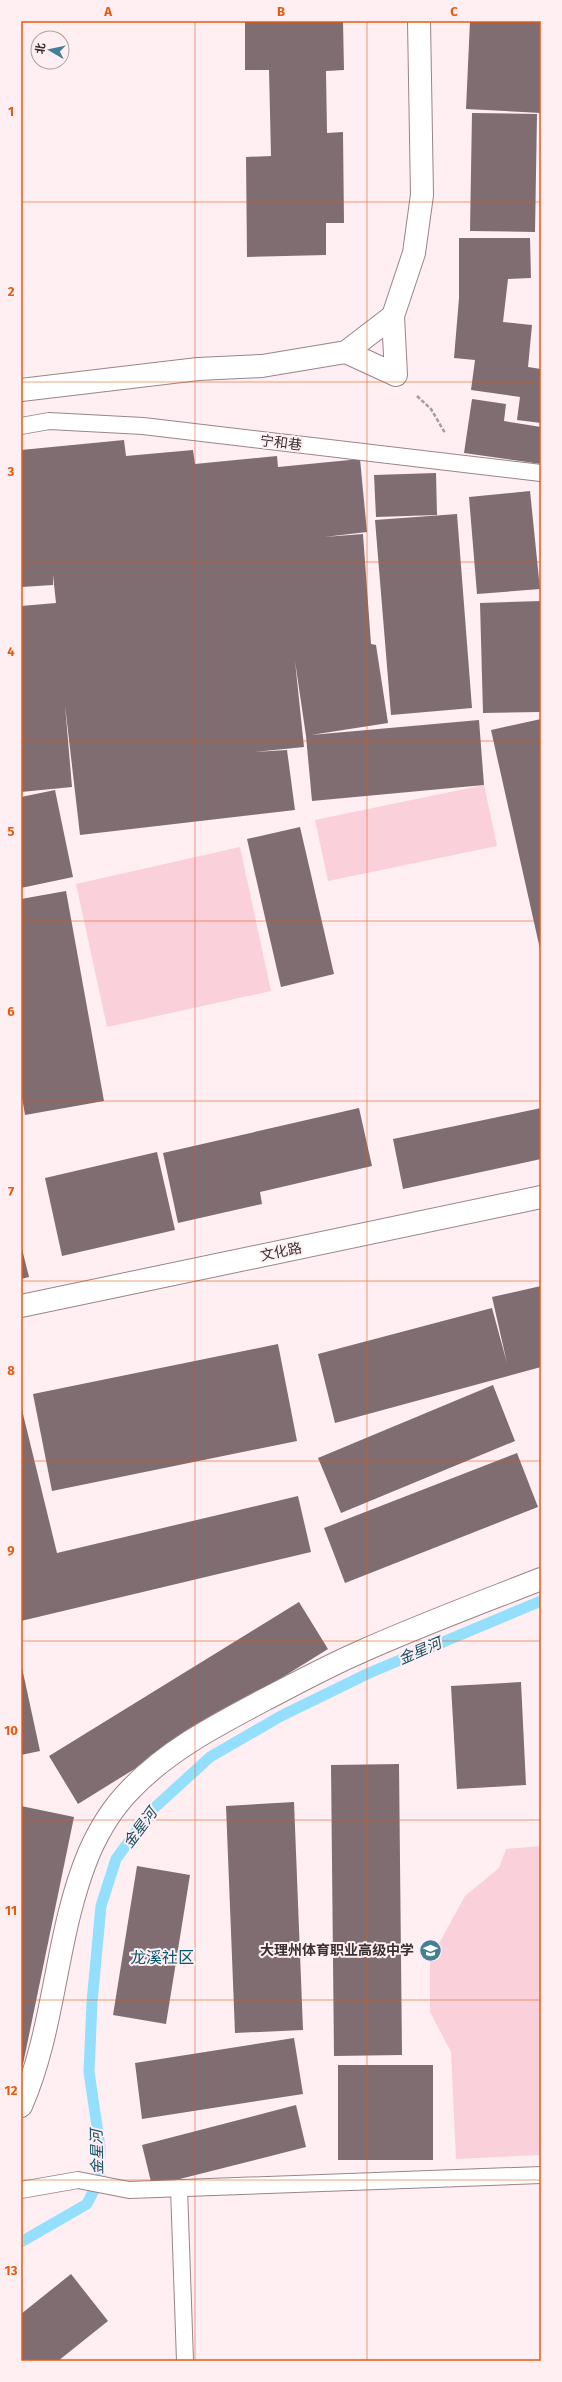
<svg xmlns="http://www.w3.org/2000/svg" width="562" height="2382" viewBox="0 0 562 2382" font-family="'Fira Sans','Noto Sans SC',sans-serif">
	<rect width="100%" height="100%" fill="#ffeef2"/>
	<g fill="#fad1db">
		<polygon points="484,785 497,846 328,881 315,820"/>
		<polygon points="240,847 271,991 107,1027 76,884"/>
		<polygon points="541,1846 541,2155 456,2159 451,2052 430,2012 430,1960 465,1896 499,1868 506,1849"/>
	</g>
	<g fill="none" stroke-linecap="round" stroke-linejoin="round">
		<polyline stroke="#93dffd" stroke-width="11" points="21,2242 87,2204 99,2180 100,2147 89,2072 92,2002 101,1906 116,1859 152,1810 210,1757 281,1716 369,1673 541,1601"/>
	</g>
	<g fill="#7f6d71">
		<polygon points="245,21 343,21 344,70 326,71 327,133 343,132 344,223 326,223 326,255 247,257 246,157 271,156 269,70 245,70"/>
		<polygon points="470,21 541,21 541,113 466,109"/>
		<polygon points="472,113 537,114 535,232 470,231"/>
		<polygon points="459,238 530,238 531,278 508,279 503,322 532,325 528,367 541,369 541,423 517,420 520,397 471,390 475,360 454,358 459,298"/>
		<polygon points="472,399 506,404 504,421 541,427 541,464 464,453"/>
		<polygon points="124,440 126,456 193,450 195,464 277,456 278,467 360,459 367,532 324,537 363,534 371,644 376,645 388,723 311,735 479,720 484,785 312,801 306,736 295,661 304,747 254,752 287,750 295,810 80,835 65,705 72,787 21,792 21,606 56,603 53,575 53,585 21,587 21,450"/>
		<polygon points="436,473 437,515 376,517 374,475"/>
		<polygon points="530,491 540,589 477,594 469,497"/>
		<polygon points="457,514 472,708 391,715 375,520"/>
		<polygon points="541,601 541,712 483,713 480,603"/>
		<polygon points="541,719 541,949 540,949 491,730"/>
		<polygon points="55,790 73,877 21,888 21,797"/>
		<polygon points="300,827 334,974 281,987 247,839"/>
		<polygon points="66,891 104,1101 25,1115 21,1092 21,899"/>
		<polygon points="359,1108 372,1166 260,1192 262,1204 178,1223 163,1153"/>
		<polygon points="541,1108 541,1159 403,1189 393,1139"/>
		<polygon points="157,1152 175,1230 62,1256 45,1178"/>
		<polygon points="21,1245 29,1277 21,1279"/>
		<polygon points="541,1286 541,1367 335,1423 318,1354 492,1308 507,1363 492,1297"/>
		<polygon points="278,1344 297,1441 52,1491 33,1394"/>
		<polygon points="493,1385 515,1441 341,1513 318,1458"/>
		<polygon points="22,1410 57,1553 298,1496 311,1552 21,1621"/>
		<polygon points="517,1453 538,1507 345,1583 324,1528"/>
		<polygon points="299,1602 328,1649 78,1804 49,1756"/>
		<polygon points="21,1663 40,1751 21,1755"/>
		<polygon points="521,1682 526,1785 457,1789 451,1686"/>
		<polygon points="399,1764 402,2055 334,2056 331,1765"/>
		<polygon points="294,1802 303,2030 235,2033 226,1806"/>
		<polygon points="21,1806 74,1817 22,2069 21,2069"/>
		<polygon points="137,1866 190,1875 166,2024 113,2015"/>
		<polygon points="294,2038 303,2094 142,2119 135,2063"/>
		<rect x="338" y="2065" width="95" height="95"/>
		<polygon points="296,2105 306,2147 152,2186 142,2145"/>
		<polygon points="71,2274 108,2321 58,2361 21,2361 21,2314"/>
	</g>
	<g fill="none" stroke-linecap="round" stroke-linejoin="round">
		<defs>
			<g id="lane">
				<polyline points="21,426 49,421 143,426 541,473"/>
				<polyline points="179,2188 185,2361"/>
				<polyline points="21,2190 78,2180 129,2190 541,2175"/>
			</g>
			<g id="street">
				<polyline points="393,316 414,253 422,195 419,21"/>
				<polyline points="21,390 198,369 262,366 346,352 393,316 396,375 346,352"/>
				<path d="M21,2106C56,2027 55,1934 89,1853C99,1830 113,1807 131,1789C168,1750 217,1725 264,1700C295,1684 326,1667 358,1653C418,1626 480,1603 541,1579"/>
			</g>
			<polyline id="secondary" points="21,1306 541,1197"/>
		</defs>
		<use href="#lane" stroke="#98858a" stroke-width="18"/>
		<use href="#street" stroke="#98858a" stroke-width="24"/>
		<use href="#secondary" stroke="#98858a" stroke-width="24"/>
		<polyline stroke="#a89b9e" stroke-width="2.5" stroke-dasharray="4 2" stroke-linecap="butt" points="417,396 431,409 445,433"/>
		<use href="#lane" stroke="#fff" stroke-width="16"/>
		<use href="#street" stroke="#fff" stroke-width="22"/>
		<use href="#secondary" stroke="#fff" stroke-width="22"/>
	</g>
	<path fill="none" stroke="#e8590c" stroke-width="1" stroke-opacity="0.55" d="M195,21V2361M367,21V2361M21,202H541M21,382H541M21,562H541M21,741H541M21,921H541M21,1101H541M21,1281H541M21,1461H541M21,1641H541M21,1820H541M21,2000H541M21,2180H541"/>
	<defs>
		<symbol id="school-disc" viewBox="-11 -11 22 22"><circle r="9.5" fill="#437f96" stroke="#ffeef2"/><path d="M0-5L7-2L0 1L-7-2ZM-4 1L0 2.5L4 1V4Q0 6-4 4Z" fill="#fff"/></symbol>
	</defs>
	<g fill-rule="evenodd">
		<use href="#school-disc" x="418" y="1938" width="25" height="25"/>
	</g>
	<g text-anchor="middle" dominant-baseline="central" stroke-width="4" stroke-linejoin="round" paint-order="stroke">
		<g font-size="14" fill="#383032" stroke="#ffeef2">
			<text transform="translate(281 443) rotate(7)">宁和巷</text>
			<text transform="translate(281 1252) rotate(-12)">文化路</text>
		</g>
		<g font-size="14" font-weight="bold" fill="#383032" stroke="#ffeef2" text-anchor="end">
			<text x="414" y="1950">大理州体育职业高级中学</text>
		</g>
		<g font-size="15" font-style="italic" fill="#125166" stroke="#ffeef2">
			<text transform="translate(420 1651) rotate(-23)">金星河</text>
			<text transform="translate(140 1828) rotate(-53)">金星河</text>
			<text transform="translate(97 2152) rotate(-91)">金星河</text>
		</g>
		<g font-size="16" fill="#025870" stroke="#ffeef2">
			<text x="162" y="1957">龙溪社区</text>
		</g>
	</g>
	<rect width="562" height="2382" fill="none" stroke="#ffeef2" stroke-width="44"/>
	<g transform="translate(50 50) rotate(279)"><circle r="19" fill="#ffeef2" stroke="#afa2a5"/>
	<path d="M0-3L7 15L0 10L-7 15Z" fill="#437f96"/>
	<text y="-6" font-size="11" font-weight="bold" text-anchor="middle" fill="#383032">北</text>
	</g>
	<rect x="22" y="22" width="518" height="2338" fill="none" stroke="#e8590c" stroke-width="1.5"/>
	<g font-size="13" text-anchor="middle" font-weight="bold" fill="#e8590c">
		<text x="108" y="16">A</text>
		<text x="281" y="16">B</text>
		<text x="454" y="16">C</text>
		<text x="11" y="116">1</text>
		<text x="11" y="296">2</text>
		<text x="11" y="476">3</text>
		<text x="11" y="656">4</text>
		<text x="11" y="836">5</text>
		<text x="11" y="1016">6</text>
		<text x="11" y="1196">7</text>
		<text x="11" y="1375">8</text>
		<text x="11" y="1555">9</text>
		<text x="11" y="1735">10</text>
		<text x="11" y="1915">11</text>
		<text x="11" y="2095">12</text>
		<text x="11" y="2275">13</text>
	</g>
</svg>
